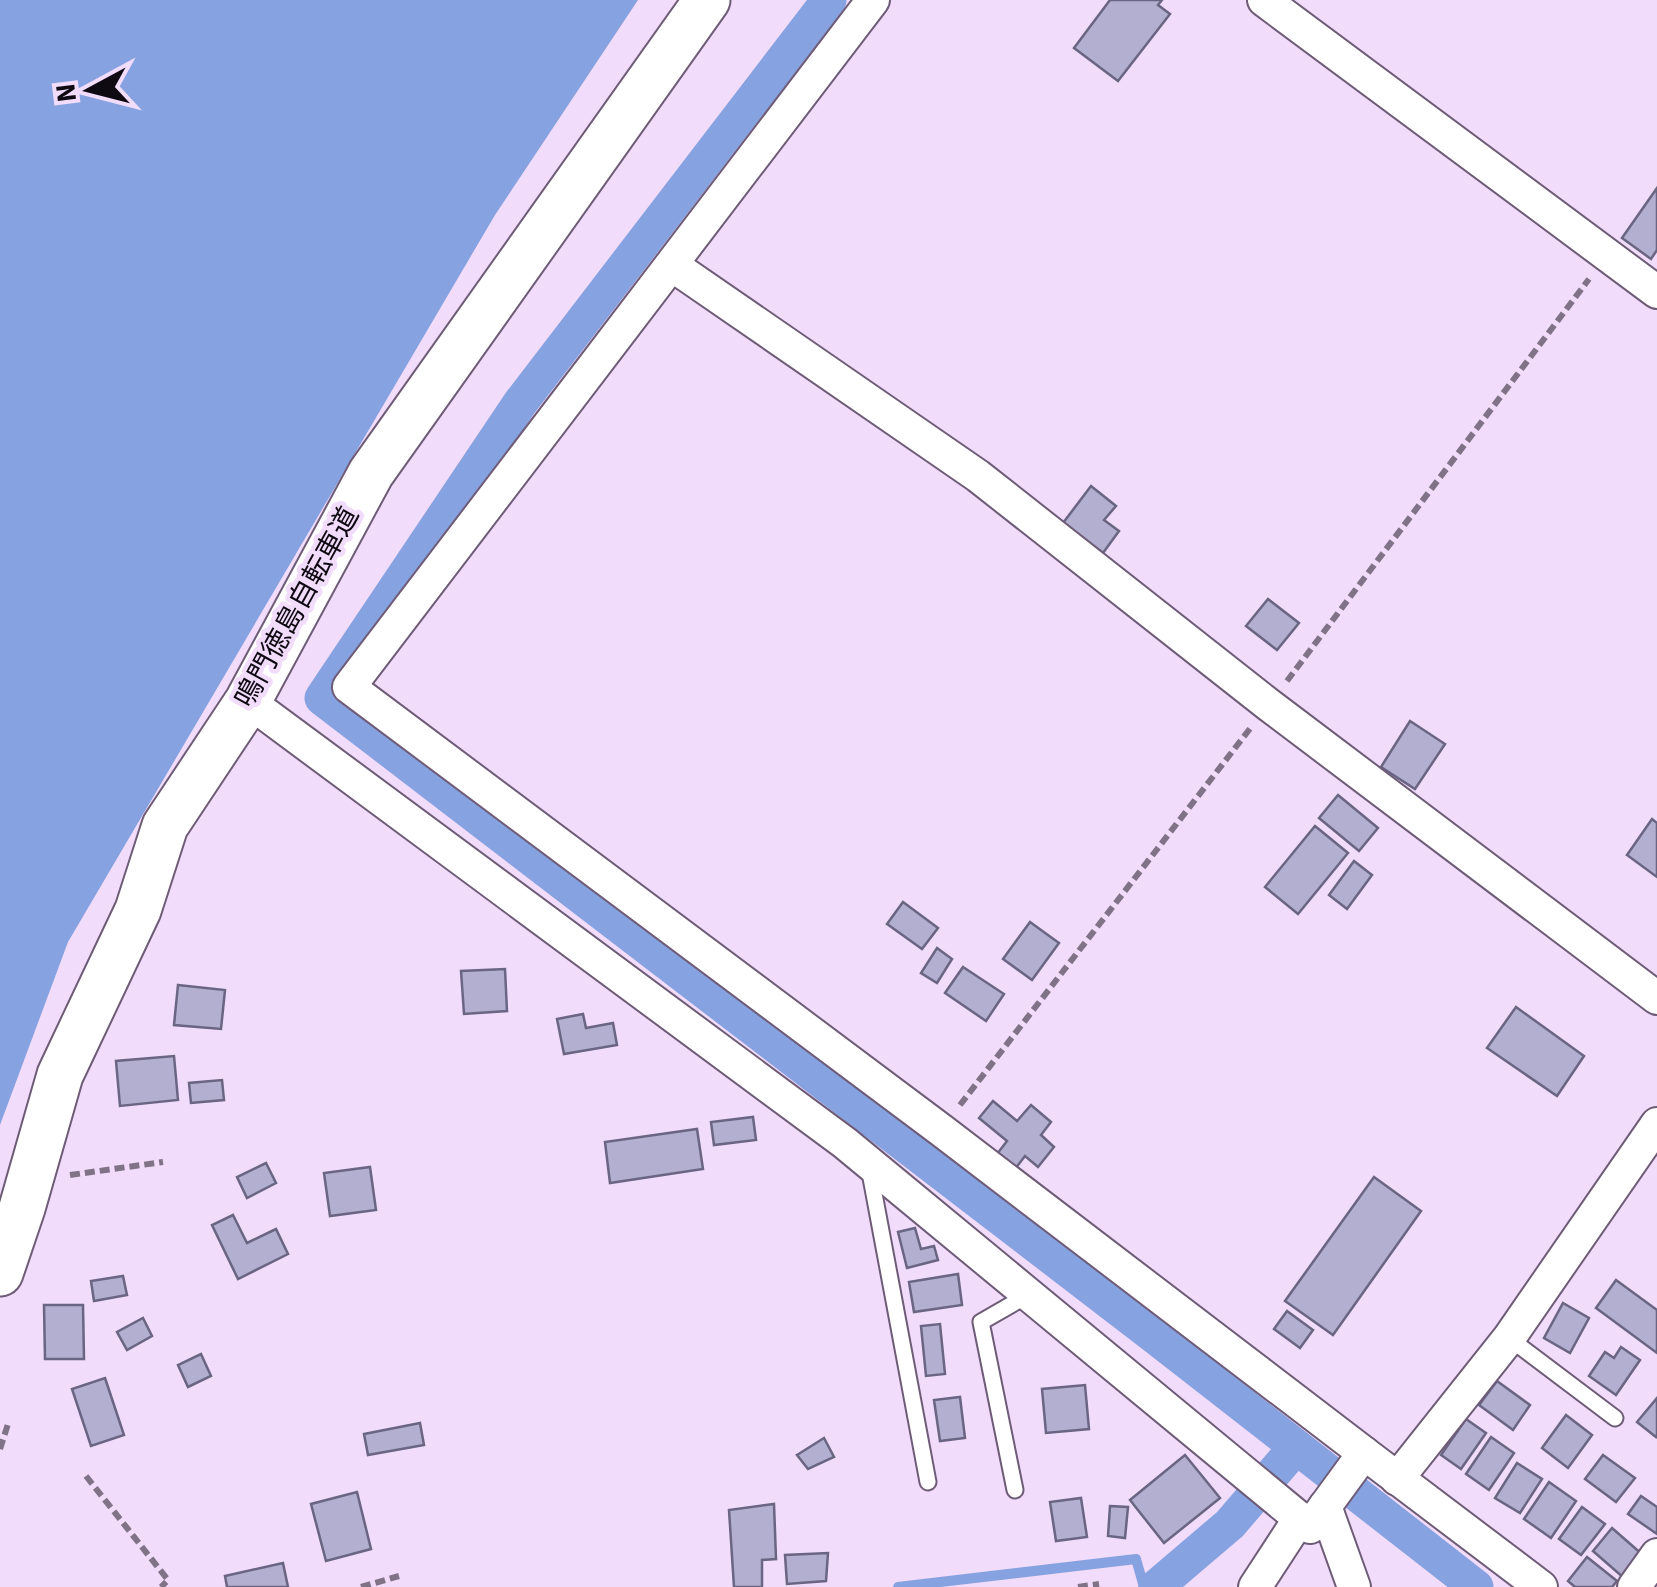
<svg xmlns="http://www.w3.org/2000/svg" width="1657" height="1587" viewBox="0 0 1657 1587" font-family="'Source Sans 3','Noto Sans JP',sans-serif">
	<rect width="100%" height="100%" fill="#f1dcfb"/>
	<polygon fill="#87a2e0" points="0,0 638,0 495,215 68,942 0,1125"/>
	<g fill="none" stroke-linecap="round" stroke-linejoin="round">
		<polyline stroke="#87a2e0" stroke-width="10" points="898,1587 1136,1559 1144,1587"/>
		<g stroke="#87a2e0" stroke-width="35">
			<polyline points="829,0 520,403 322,698 1153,1335 1476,1587"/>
			<polyline points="1156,1587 1230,1524 1296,1447"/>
		</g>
	</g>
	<g fill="#b3afd0" stroke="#696583" stroke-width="2.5">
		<polygon points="1110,0 1162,0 1158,5 1170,14 1118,81 1074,48"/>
		<polygon points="1657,188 1657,250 1651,259 1622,238"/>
		<polygon points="1091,486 1116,506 1104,520 1119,531 1103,553 1063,523"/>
		<polygon points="1268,599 1299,623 1277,650 1246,626"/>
		<polygon points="1410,721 1445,744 1415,789 1381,767"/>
		<polygon points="1338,795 1378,828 1359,851 1319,818"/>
		<polygon points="1652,819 1657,823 1657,877 1627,855"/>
		<polygon points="1315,826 1348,853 1298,914 1265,887"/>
		<polygon points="1354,861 1372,875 1347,909 1329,895"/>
		<polygon points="903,902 938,928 922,949 887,924"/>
		<polygon points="1030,922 1059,943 1032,980 1003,959"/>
		<polygon points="937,948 952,959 937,983 921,973"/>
		<polygon points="963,967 1004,994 986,1021 945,993"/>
		<polygon points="505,969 507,1011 464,1014 461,971"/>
		<polygon points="178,985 225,990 221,1029 174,1025"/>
		<polygon points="1516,1007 1584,1056 1557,1096 1487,1048"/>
		<polygon points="583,1014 586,1028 613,1023 617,1045 564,1054 557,1019"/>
		<polygon points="174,1056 178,1100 120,1106 116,1061"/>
		<polygon points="222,1080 224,1100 191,1103 189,1083"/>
		<polygon points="993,1101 1017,1121 1031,1105 1051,1122 1041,1135 1054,1147 1038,1167 1025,1156 1015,1169 997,1154 1007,1141 979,1118"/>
		<polygon points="753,1117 756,1140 714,1145 711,1122"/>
		<polygon points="697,1129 703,1169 610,1183 605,1142"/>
		<polygon points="266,1163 276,1183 247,1198 237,1177"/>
		<polygon points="370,1167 376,1210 330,1216 324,1173"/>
		<polygon points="1374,1177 1421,1211 1333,1335 1285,1301"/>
		<polygon points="233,1215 247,1243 276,1229 288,1254 238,1279 212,1225"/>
		<polygon points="915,1228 921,1249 934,1246 938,1260 907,1268 898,1232"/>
		<polygon points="958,1274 962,1305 914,1312 909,1282"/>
		<polygon points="123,1276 127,1295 94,1301 91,1281"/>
		<polygon points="1616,1280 1657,1310 1657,1353 1596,1308"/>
		<polygon points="1563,1303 1589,1318 1570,1353 1544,1338"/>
		<polygon points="44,1305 83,1305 84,1359 45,1359"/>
		<polygon points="1287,1311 1313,1330 1300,1348 1274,1329"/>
		<polygon points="143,1318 152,1336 127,1350 117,1332"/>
		<polygon points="940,1324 945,1374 926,1376 921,1326"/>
		<polygon points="1621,1347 1640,1360 1616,1395 1589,1376 1605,1352 1614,1358"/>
		<polygon points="201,1354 211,1376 188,1387 178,1365"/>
		<polygon points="105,1378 124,1435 91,1446 72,1389"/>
		<polygon points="1497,1381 1530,1405 1513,1430 1479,1405"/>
		<polygon points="1085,1385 1089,1429 1046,1433 1042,1389"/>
		<polygon points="960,1397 965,1438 940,1441 934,1400"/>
		<polygon points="1657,1398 1657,1435 1656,1437 1637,1422"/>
		<polygon points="1566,1415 1592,1435 1568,1468 1542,1448"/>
		<polygon points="1466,1419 1486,1433 1461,1469 1441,1455"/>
		<polygon points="420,1423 424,1445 368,1455 364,1434"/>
		<polygon points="1491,1437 1514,1453 1489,1490 1466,1474"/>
		<polygon points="824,1438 834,1457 808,1469 797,1455"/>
		<polygon points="1185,1455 1220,1498 1164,1543 1130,1500"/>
		<polygon points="1603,1455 1635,1478 1616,1502 1585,1479"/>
		<polygon points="1517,1463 1542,1479 1520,1513 1495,1498"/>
		<polygon points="1549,1482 1576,1501 1551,1538 1524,1519"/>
		<polygon points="357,1492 371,1549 326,1561 311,1504"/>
		<polygon points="1641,1496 1657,1507 1657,1534 1628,1514"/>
		<polygon points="1081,1498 1087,1537 1056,1541 1050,1502"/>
		<polygon points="774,1504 776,1559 762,1560 762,1587 734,1587 729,1510"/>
		<polygon points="1110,1506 1128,1507 1125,1538 1108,1536"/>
		<polygon points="1582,1507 1605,1524 1581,1555 1559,1539"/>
		<polygon points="1612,1528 1644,1556 1625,1579 1593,1551"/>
		<polygon points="828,1553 826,1581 787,1584 785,1555"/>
		<polygon points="1587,1557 1617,1581 1612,1587 1575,1587 1568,1581"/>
		<polygon points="283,1563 288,1587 227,1587 225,1576"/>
	</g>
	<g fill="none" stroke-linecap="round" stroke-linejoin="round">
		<defs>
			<g id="service">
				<polyline points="869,1167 928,1482"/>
				<polyline points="1509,1338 1615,1418"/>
				<polyline points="1015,1490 981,1322 1028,1295"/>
			</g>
			<g id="minor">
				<polyline points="873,0 349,687 941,1130 1364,1453"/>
				<polyline points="1264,0 1657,292"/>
				<polyline points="672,265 978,476 1269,705 1657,998"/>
				<polyline points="248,701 845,1143 1310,1527 1364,1453 1541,1587"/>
				<polyline points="1397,1479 1509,1338 1657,1124"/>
				<polyline points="1325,1506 1354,1587"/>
				<polyline points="1255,1587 1300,1518"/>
				<polyline points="1634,1587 1657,1555"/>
			</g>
			<polyline id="secondary" points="0,1273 22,1208 60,1075 138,910 165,826 248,701 371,473 707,0"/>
		</defs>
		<use href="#service" stroke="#6e5c77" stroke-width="19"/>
		<use href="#minor" stroke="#6e5c77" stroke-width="36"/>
		<use href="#secondary" stroke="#6e5c77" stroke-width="49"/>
		<g stroke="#807387" stroke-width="6" stroke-dasharray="10 5" stroke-linecap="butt">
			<polyline points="1287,681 1589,279"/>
			<polyline points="960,1105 1252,726"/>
			<polyline points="70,1175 163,1162"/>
			<polyline points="0,1449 8,1424"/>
			<polyline points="86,1476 168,1580 161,1587"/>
			<polyline points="361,1587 399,1576"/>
			<polyline points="1078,1587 1099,1584"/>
		</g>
		<use href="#service" stroke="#fff" stroke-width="15"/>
		<use href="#minor" stroke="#fff" stroke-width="32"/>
		<use href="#secondary" stroke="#fff" stroke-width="45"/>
	</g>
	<g text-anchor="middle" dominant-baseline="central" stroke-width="9" stroke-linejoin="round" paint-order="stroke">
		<g font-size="28" fill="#0f0912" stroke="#f1dcfb">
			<text transform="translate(297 607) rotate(-61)">鳴門徳島自転車道</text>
		</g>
	</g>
	<g transform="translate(90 90) rotate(263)" stroke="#f1dcfb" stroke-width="8" paint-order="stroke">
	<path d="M0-8L18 38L0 25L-18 38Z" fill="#0f0912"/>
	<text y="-15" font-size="28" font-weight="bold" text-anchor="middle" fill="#0f0912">N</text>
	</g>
</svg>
